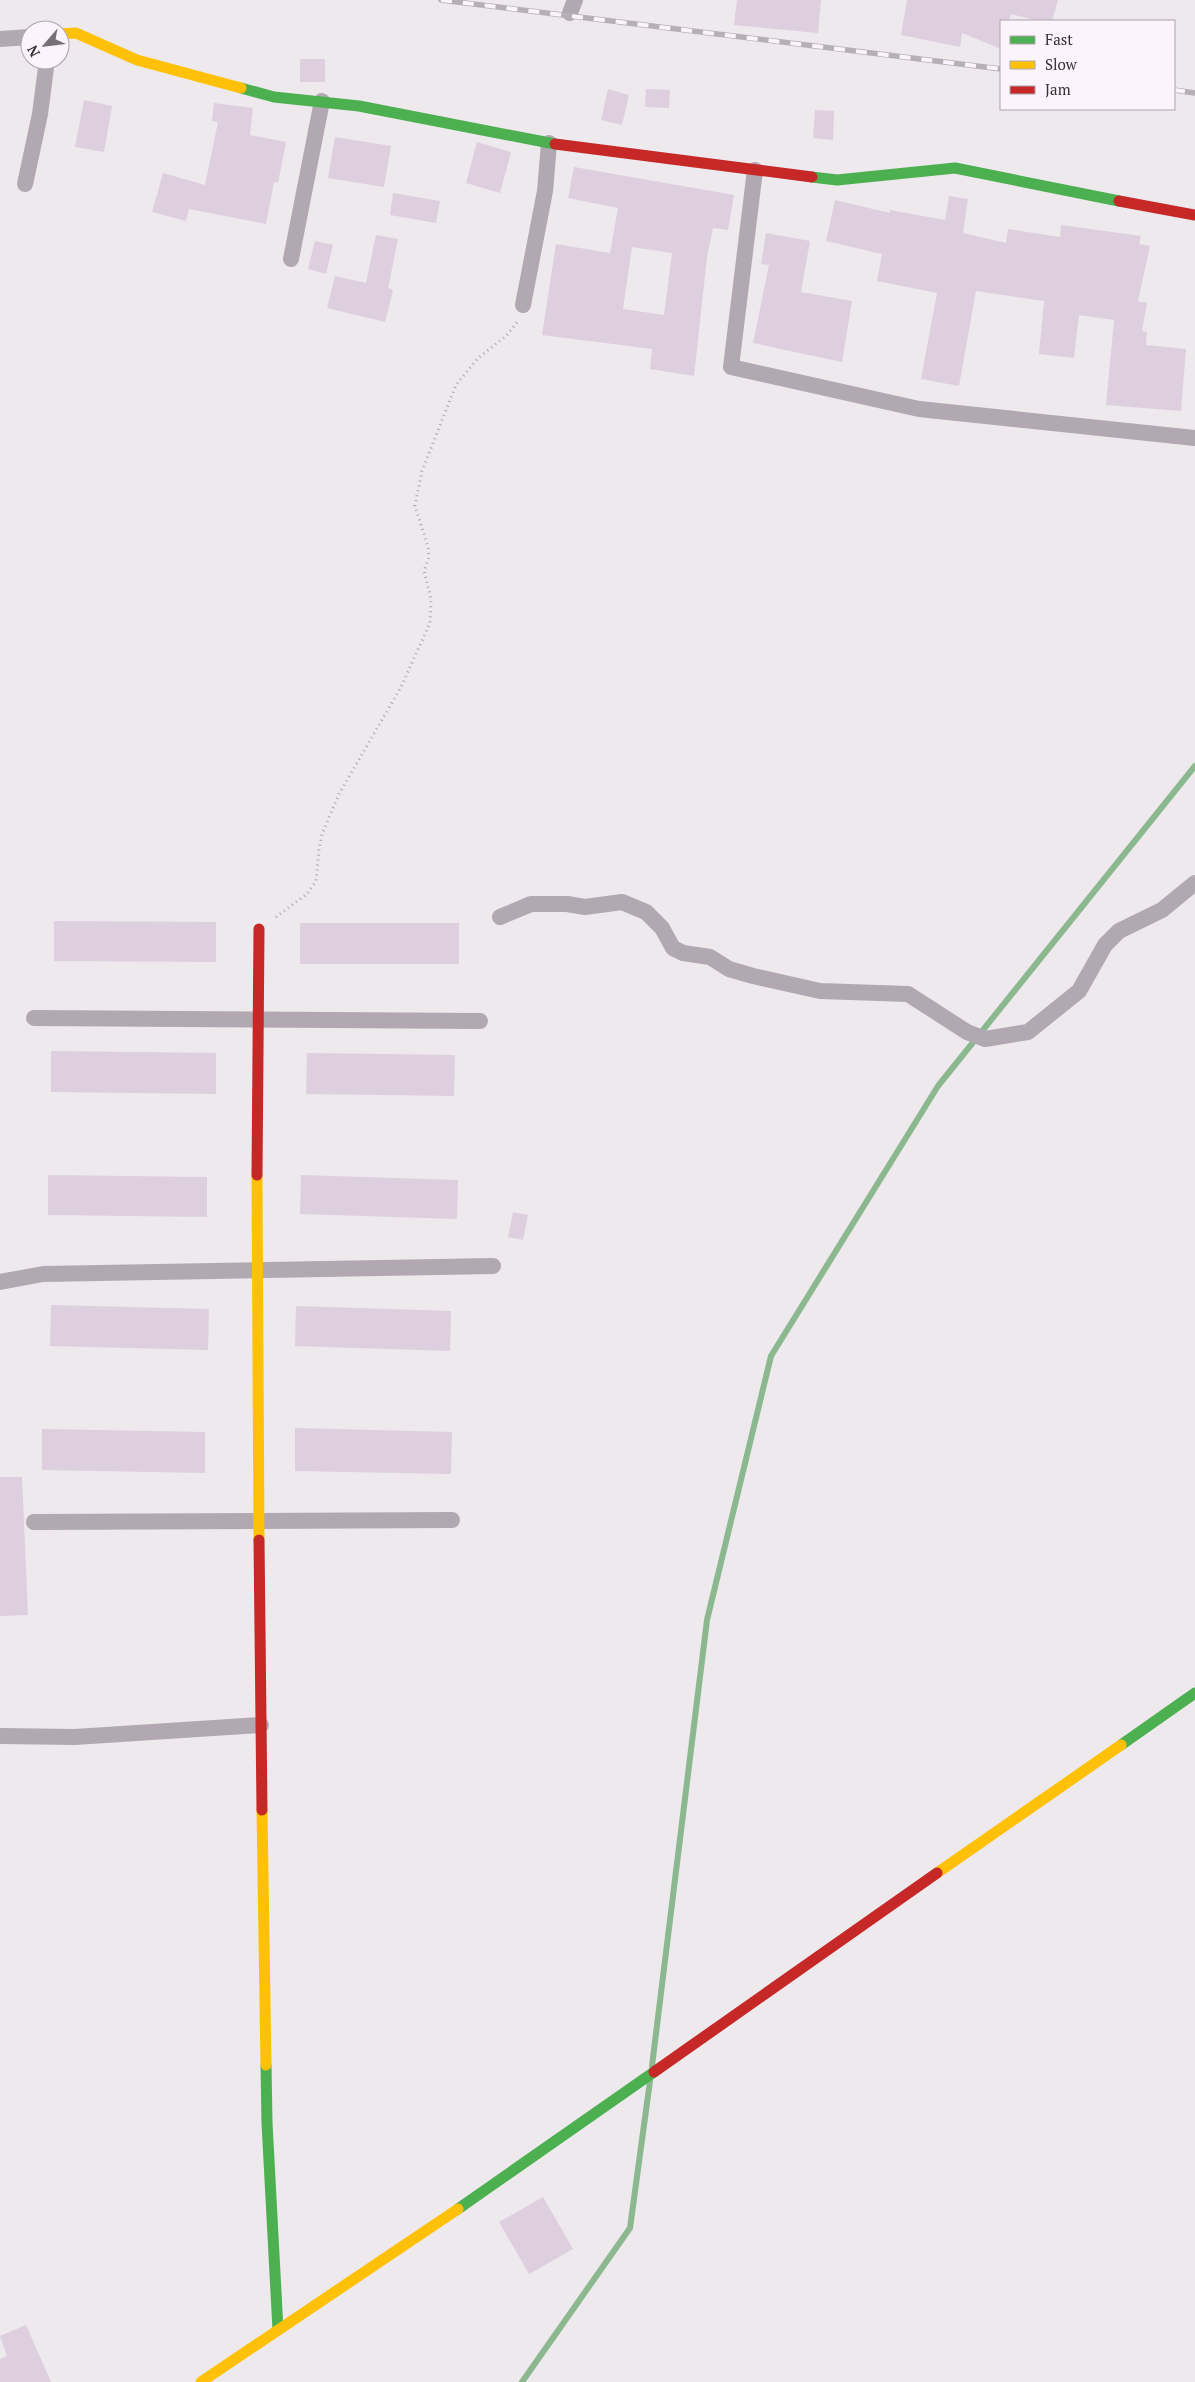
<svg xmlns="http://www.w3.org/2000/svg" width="1195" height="2382" viewBox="0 0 1195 2382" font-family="'PT Serif',serif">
	<rect width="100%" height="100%" fill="#ede9ed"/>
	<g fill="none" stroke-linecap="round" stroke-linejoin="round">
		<g stroke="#8bb88e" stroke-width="6">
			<polyline points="652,2066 707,1620 771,1356 938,1086 1195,766"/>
			<polyline points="522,2382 630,2228 650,2081"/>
		</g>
	</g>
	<g fill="#decfde" fill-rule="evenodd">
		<polygon points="737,0 821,0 818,33 734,25"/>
		<polygon points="907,0 1058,0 1052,21 1038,21 1011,14 1009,21 1001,21 1001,49 962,33 960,47 901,35"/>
		<rect x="300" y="59" width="25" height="23"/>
		<polygon points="608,89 629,95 622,125 601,120"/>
		<polygon points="646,89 670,90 669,108 645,107"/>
		<polygon points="84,100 112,106 104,152 75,147"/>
		<polygon points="214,103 253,108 250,135 286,142 278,183 274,182 266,224 189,209 186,221 152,212 163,173 205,185 218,122 212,121"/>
		<polygon points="815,110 834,111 833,140 813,138"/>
		<polygon points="335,137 391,146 384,187 328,178"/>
		<polygon points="477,142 511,152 500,193 466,183"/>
		<path d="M574,167L734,195L728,230L713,228L707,257L694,376L650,369L652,349L542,335L556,244L610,253L618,208L568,198ZM632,247L672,253L664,315L623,309Z"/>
		<polygon points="393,193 440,201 436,223 390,215"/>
		<polygon points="949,196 968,199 963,233 1006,243 1008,229 1060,237 1061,225 1141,236 1139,244 1150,246 1138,301 1147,303 1142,331 1147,332 1146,345 1186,349 1181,411 1106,405 1114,320 1079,315 1074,358 1039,354 1044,301 976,291 959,386 921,379 937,293 877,281 882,254 826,241 835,200 890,213 890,210 945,220"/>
		<polygon points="766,233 810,241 801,292 852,301 842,362 753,343 769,265 761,264"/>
		<polygon points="376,235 398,239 388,288 393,290 385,322 327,308 335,276 366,283"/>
		<polygon points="315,241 333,245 326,274 308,269"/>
		<polygon points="54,921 216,922 216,962 54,961"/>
		<rect x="300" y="923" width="159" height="41"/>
		<polygon points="51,1051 216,1053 216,1094 51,1092"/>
		<polygon points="307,1053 455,1055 454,1096 306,1094"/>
		<polygon points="48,1175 207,1177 207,1217 48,1215"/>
		<polygon points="301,1175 458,1180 457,1219 300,1214"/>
		<polygon points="513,1212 528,1215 523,1240 508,1237"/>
		<polygon points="51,1305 209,1309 208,1350 50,1346"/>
		<polygon points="296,1306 451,1311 450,1351 295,1346"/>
		<polygon points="295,1428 452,1432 451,1474 295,1471"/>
		<polygon points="42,1429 205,1432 205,1473 42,1470"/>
		<polygon points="0,1477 22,1477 28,1615 0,1616"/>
		<polygon points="543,2197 573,2249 529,2274 499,2222"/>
		<polygon points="26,2325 51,2382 0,2382 0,2359 7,2356 0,2336"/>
	</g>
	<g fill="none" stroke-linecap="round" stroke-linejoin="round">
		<polyline stroke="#ada8ac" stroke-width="3" stroke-dasharray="1 4" stroke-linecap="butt" points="276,917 307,894 316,881 319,850 322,834 339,794 401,687 430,623 431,599 424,571 429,557 428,547 415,506 422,471 456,385 478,358 506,336 518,321"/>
		<g stroke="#b1a8b1" stroke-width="16">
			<polyline points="570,13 575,0"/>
			<polyline points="0,39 30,37"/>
			<polyline points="755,170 731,367 919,409 1195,438"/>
			<polyline points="25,184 40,114 47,60"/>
			<polyline points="291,259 322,101"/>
			<polyline points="523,305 545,191 549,143"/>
			<polyline points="500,917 531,904 567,904 585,907 622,902 646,912 662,928 673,948 683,953 710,957 729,969 753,976 820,991 908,994 967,1032 985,1039 1028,1032 1079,991 1105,945 1119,931 1162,910 1195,883"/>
			<polyline points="34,1018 480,1021"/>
			<polyline points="0,1282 43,1274 493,1266"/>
			<polyline points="34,1522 452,1520"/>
			<polyline points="0,1736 75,1737 261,1725"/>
		</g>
		<g stroke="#4caf50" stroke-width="11">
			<polyline points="241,88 274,97 359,106 555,144"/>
			<polyline points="812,177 837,180 955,168 1119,201"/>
			<polyline points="1121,1745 1195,1693"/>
			<polyline points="266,2065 267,2123 278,2330"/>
			<polyline points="458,2209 654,2072"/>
		</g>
		<g stroke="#ffc107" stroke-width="11">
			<polyline points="60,34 76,33 137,60 241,88"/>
			<polyline points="257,1175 259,1540"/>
			<polyline points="262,1810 266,2065"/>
			<polyline points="937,1873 1121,1745"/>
			<polyline points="201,2382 458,2209"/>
		</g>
		<g stroke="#c62828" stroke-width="11">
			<polyline points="555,144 812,177"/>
			<polyline points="1119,201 1195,215"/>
			<polyline points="257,1175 259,929"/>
			<polyline points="259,1540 262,1810"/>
			<polyline points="654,2072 937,1873"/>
		</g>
		<defs>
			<g id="rail">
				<polyline points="441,0 1001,69"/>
				<polyline points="1174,90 1195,93"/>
			</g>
		</defs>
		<use href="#rail" stroke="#b6afb5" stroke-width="5.5"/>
		<use href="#rail" stroke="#fcf4fc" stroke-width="4" stroke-dasharray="11" stroke-linecap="butt"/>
	</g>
	<rect x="1000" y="20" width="175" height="90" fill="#fcf4fc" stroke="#aca6ac"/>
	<rect x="1010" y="36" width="25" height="8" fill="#4caf50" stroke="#aca6ac"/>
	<text x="1045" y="45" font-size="15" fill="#343033">Fast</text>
	<rect x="1010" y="61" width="25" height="8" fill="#ffc107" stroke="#aca6ac"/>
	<text x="1045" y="70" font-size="15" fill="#343033">Slow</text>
	<rect x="1010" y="86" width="25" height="8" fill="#c62828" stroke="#aca6ac"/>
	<text x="1045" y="95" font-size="15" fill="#343033">Jam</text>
	<g transform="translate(45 45) rotate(242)"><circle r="24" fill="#fcf4fc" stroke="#aca6ac"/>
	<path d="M0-4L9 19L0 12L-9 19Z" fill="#757174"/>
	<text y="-8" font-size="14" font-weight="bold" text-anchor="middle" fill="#343033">N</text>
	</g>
</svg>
